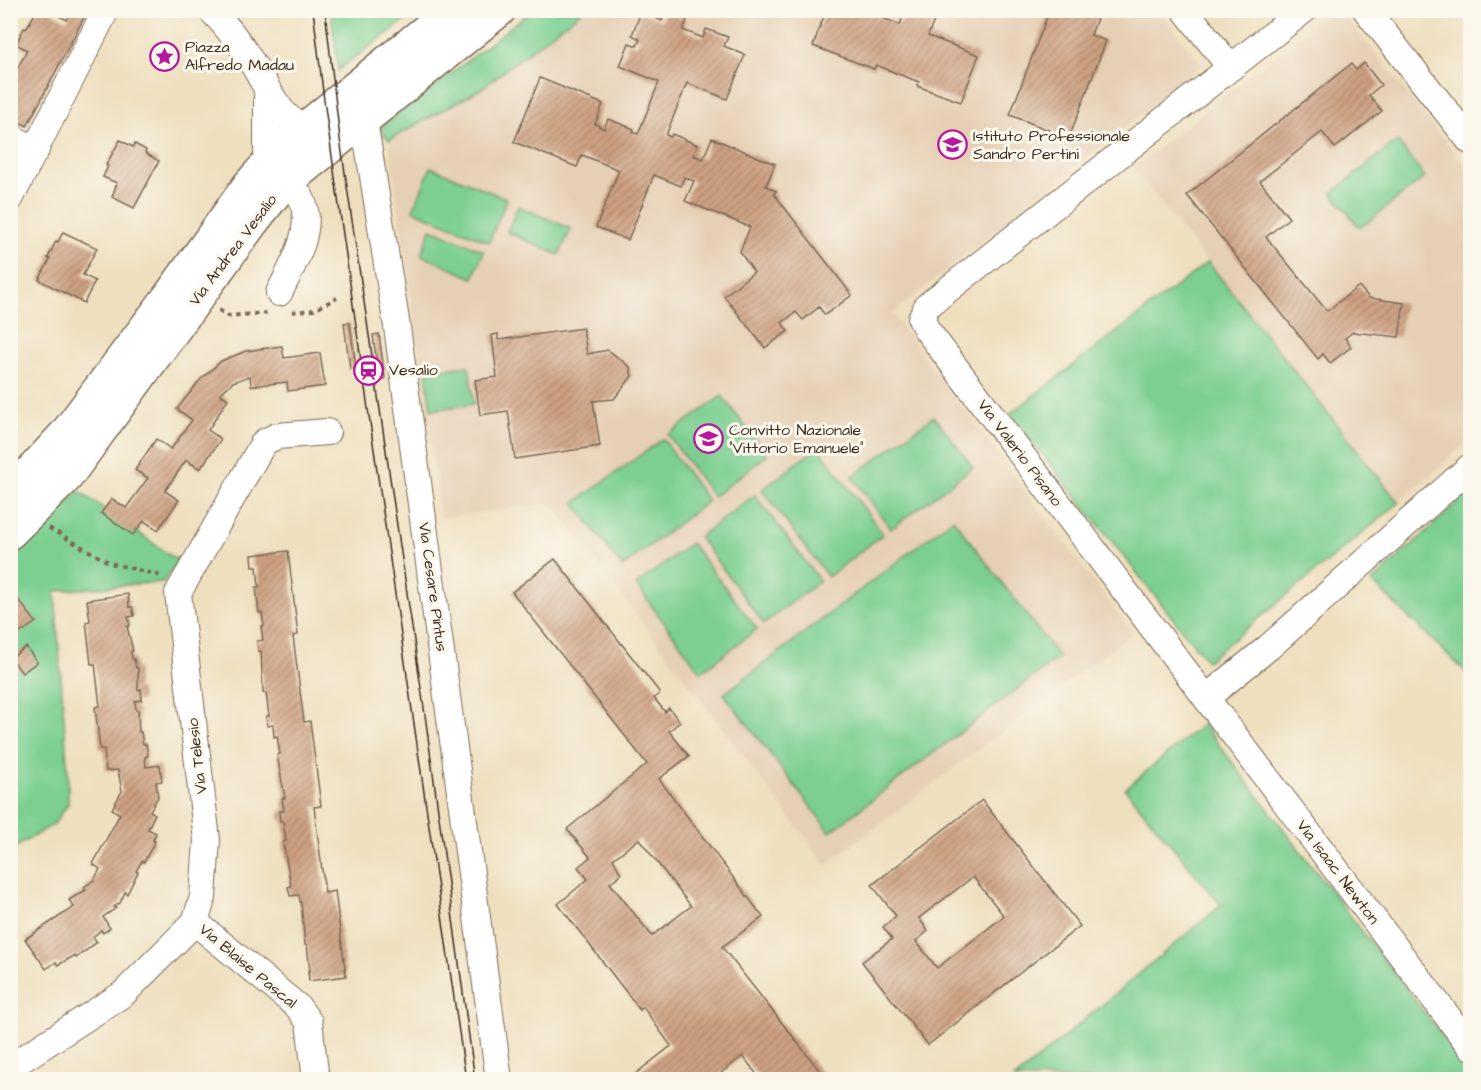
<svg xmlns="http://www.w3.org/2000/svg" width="1481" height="1090" viewBox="0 0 1481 1090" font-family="'Architects Daughter',sans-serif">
	<defs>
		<pattern id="building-hatch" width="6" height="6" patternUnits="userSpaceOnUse" patternTransform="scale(1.5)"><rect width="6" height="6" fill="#cea181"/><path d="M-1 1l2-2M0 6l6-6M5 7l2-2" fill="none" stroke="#a88369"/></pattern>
	</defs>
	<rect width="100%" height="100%" fill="#fbf7ec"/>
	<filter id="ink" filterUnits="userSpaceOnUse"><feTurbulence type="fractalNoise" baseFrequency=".0167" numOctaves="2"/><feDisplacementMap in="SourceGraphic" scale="12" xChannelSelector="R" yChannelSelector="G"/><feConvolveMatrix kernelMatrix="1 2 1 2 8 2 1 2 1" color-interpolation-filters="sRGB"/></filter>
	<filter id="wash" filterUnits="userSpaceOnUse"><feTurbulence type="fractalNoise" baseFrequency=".008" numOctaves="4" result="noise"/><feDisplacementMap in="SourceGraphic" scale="24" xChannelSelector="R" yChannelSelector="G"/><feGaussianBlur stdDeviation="1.35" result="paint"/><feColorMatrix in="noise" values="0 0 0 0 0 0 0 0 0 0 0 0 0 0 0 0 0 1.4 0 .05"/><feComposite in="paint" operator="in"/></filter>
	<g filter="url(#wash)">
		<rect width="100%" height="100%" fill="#eedfbe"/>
		<g fill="#e6d0b5">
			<polygon points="582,11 1159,11 1202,65 892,314 1132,633 826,865 552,503 441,518 389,140 479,90"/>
			<polygon points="1332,11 1342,11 1470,172 1470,439 1399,503 1133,168"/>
		</g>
		<g fill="#7bcf91" stroke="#5b7c58" stroke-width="1.5">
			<polygon points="331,11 331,10 418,11 338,70"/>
			<polygon points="531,11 582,11 479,90 389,140 379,128 425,94"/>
			<polygon points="1397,141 1425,177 1360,228 1332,193"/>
			<polygon points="431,167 507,199 489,242 413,210"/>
			<polygon points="518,206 571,229 559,255 507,232"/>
			<polygon points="431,229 484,251 473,278 421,255"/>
			<polygon points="1208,262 1399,503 1207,661 1010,414"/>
			<polygon points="469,366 474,404 431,410 426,371"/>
			<polygon points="722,396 767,455 713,497 668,435"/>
			<polygon points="934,416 973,467 891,529 852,477"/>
			<polygon points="663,439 708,501 622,567 574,503"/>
			<polygon points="818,447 883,534 828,577 762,490"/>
			<polygon points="79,491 178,561 163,582 55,591 68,777 68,804 54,824 11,850 11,559 39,534"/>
			<polygon points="1470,491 1470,676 1372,582"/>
			<polygon points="755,495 820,581 764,624 699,537"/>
			<polygon points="953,519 1059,657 830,832 724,694"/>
			<polygon points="691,543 757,629 701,672 636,585"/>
			<polygon points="1203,724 1470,1072 1470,1079 1014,1079 1221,905 1125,789"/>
		</g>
		<g id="blocks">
			<g fill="url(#building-hatch)" fill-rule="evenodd">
				<polygon points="37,10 48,10 67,20 72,10 88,10 27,126 10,117 10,76 13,77 27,50 16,44 24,28 26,29"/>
				<polygon points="826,10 863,10 900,25 905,10 938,10 928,36 979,55 961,102 917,86 919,82 876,65 874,69 813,46"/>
				<polygon points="1040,10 1100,10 1091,35 1106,41 1069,138 1010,115 1048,14"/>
				<polygon points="641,12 662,21 666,12 687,20 683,30 703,38 706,29 728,37 724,46 745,55 727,99 687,83 666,135 671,137 672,134 698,145 693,155 703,159 712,138 775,164 766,186 776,191 774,194 852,295 825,315 819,307 803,320 796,312 782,323 788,331 765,348 724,296 754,272 740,252 750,227 685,201 694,181 684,177 681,186 654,175 628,240 596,227 619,170 582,155 577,167 514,142 540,78 603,104 595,124 604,129 608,119 634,129 633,132 638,134 659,82 620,66 629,43 637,46 640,39 632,35"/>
				<polygon points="1364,63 1381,85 1369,95 1382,111 1335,148 1322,132 1260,181 1289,218 1266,237 1327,311 1359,286 1369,298 1404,303 1399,337 1353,332 1345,338 1351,347 1330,363 1323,354 1318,359 1187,195 1351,64 1356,70"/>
				<polygon points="120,140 133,147 135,144 146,150 145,153 159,161 134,208 112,197 117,183 103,177 108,166 106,165"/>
				<polygon points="63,232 97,248 83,275 95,281 84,303 39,280 50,259 48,258 56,241 58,242"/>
				<polygon points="344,323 350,323 356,368 350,369"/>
				<polygon points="583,328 587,354 608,350 630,367 632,376 614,399 593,401 600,446 515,459 508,411 480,415 475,380 497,377 492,335 498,334 498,340"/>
				<polygon points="379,334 385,379 379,380 373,335"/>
				<polygon points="282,346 284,358 320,353 325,386 288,391 287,382 251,386 250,376 233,382 220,394 228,399 208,430 221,439 200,469 186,460 165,491 179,500 158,530 144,521 133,535 101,513 112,499 126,508 148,478 135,470 156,439 171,449 192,420 177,409 200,380 221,361 246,351"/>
				<polygon points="288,551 298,635 293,636 304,722 310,721 321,806 314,807 325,893 335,891 346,976 309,981 308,971 310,971 307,945 305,945 301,902 300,902 299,895 290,896 288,887 291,886 283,842 286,841 283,821 280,821 279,811 284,811 282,798 285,798 277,755 280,754 277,736 274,737 273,725 267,726 266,716 269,716 266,693 263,693 261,651 258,651 257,641 263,640 261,626 264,626 262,613 259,613 256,587 259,587 257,567 253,567 252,555"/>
				<path d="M555,559L660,693L654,698L665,712L669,708L680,722L669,731L689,756L659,779L763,917L722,947L827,1080H761L743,1056L712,1080L630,1078L671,1046L643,1007L640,1010L558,904L588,879L578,867L590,857L567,829L647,764L512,592ZM639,839L691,906L652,936L610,883L621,874L613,859Z"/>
				<polygon points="10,589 36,622 17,635 10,627"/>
				<polygon points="128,594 129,607 132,607 134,616 128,617 130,626 127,626 133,651 131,651 132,659 134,659 136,668 138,668 138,690 141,689 142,700 135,701 136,710 138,710 139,732 141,732 143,744 146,744 148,756 145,757 146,767 160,765 162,781 156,782 158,797 150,811 155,814 148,829 156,833 153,840 155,841 144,862 142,861 136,871 138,872 127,894 125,892 120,903 114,907 116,908 103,917 110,928 103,933 101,930 93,937 97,942 76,958 74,956 58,965 56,962 46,969 25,939 74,907 69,900 86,890 84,887 94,880 100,869 93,864 120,814 112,809 122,791 118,770 106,771 104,749 100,749 95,707 100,706 95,664 91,664 86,622 90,621 87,600"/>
				<polygon points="26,647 37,662 22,673 11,658"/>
				<path d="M982,800L1080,926L928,1045L862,962L892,939L883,927L896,916L872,885ZM973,877L1004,916L937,968L916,941L928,931L919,918Z"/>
			</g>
		</g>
	</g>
	<g filter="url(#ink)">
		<use href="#blocks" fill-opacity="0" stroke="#7a6956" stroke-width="1.5"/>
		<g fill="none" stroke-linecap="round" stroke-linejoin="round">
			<defs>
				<g id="minor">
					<path d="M211,10C228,27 242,46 254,66C264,82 278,113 295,122C299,124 305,125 309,126"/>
					<polyline points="1185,10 1230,67"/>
					<polyline points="1304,10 927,306 921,319 927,330 1206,698 1269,647 1470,467"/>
					<polyline points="1366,10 1470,141"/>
					<polyline points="267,91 267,165"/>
					<polyline points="364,120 397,327 499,1080"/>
					<polyline points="10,137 36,150"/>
					<polyline points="10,199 106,10"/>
					<path d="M279,293C292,266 315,230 302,200C299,193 292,186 288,180"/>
					<polyline points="1206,698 1470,1046"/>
					<polyline points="195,922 298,1007 309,1022 316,1080"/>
					<polyline points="10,1067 123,994 195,922 203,897 207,840 178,593 264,442 277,436 327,432"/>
				</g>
				<g id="major">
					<polyline points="10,495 66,434 170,296 248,187 285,145 452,10"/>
					<polyline points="10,532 66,477 252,222 275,193 292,177 499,10"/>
				</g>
			</defs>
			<use href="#minor" stroke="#7a6956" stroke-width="28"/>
			<use href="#major" stroke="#7a6956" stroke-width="36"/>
			<g stroke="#7a6956" stroke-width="4" stroke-dasharray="4.5 4.5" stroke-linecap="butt">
				<polyline points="219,310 228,316 267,313"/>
				<polyline points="292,312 314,310 337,298"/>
				<polyline points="49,528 110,563 162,576"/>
			</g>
			<use href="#minor" stroke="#fff" stroke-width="26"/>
			<use href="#major" stroke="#fff" stroke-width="33"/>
			<g stroke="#3b2a1e" stroke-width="1.5">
				<polyline points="313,10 324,100 359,347 466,1080"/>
				<polyline points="325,10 340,139 425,715 475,1080"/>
			</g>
		</g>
	</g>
	<defs>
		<symbol id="sight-ring" viewBox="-11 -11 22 22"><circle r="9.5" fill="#fbf7ec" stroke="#b5179e" stroke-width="1.5"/><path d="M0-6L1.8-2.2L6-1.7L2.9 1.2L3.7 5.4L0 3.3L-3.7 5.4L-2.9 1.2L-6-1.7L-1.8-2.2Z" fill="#b5179e"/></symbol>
		<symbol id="school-ring" viewBox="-11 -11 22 22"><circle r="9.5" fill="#fbf7ec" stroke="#b5179e" stroke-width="1.5"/><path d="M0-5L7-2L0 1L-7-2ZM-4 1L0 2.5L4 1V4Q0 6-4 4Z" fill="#b5179e"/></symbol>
		<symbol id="station-ring" viewBox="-11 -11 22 22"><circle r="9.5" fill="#fbf7ec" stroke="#b5179e" stroke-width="1.5"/><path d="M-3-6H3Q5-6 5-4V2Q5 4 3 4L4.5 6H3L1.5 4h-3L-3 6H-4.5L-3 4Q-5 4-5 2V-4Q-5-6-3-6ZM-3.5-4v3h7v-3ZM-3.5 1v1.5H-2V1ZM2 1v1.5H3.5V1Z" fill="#b5179e"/></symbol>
	</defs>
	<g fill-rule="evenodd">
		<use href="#sight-ring" x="148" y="40" width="33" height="33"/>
		<use href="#school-ring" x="936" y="128" width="33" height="33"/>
		<use href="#station-ring" x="352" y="354" width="33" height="33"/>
		<use href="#school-ring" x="692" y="422" width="33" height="33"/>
	</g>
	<g text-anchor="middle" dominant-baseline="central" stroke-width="6" stroke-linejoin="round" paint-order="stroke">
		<g font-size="16" fill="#3b2a1e" stroke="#fbf7ec" text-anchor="start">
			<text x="185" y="47">Piazza<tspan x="185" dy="18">Alfredo Madau</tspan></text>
			<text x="973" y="136">Istituto Professionale<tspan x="973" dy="18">Sandro Pertini</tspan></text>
			<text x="389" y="370">Vesalio</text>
			<text x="729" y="430">Convitto Nazionale<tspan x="729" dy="18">"Vittorio Emanuele"</tspan></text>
		</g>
		<g font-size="16" fill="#3b2a1e" stroke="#fbf7ec">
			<text transform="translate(233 250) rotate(-53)">Via Andrea Vesalio</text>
			<text transform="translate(1020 453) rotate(53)">Via Valerio Pisano</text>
			<text transform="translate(433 587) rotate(82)">Via Cesare Pintus</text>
			<text transform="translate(197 756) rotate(-97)">Via Telesio</text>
			<text transform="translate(1338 872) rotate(53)">Via Isaac Newton</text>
			<text transform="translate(248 966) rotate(40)">Via Blaise Pascal</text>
		</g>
	</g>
	<rect width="1481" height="1090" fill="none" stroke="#fbf7ec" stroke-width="36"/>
</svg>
